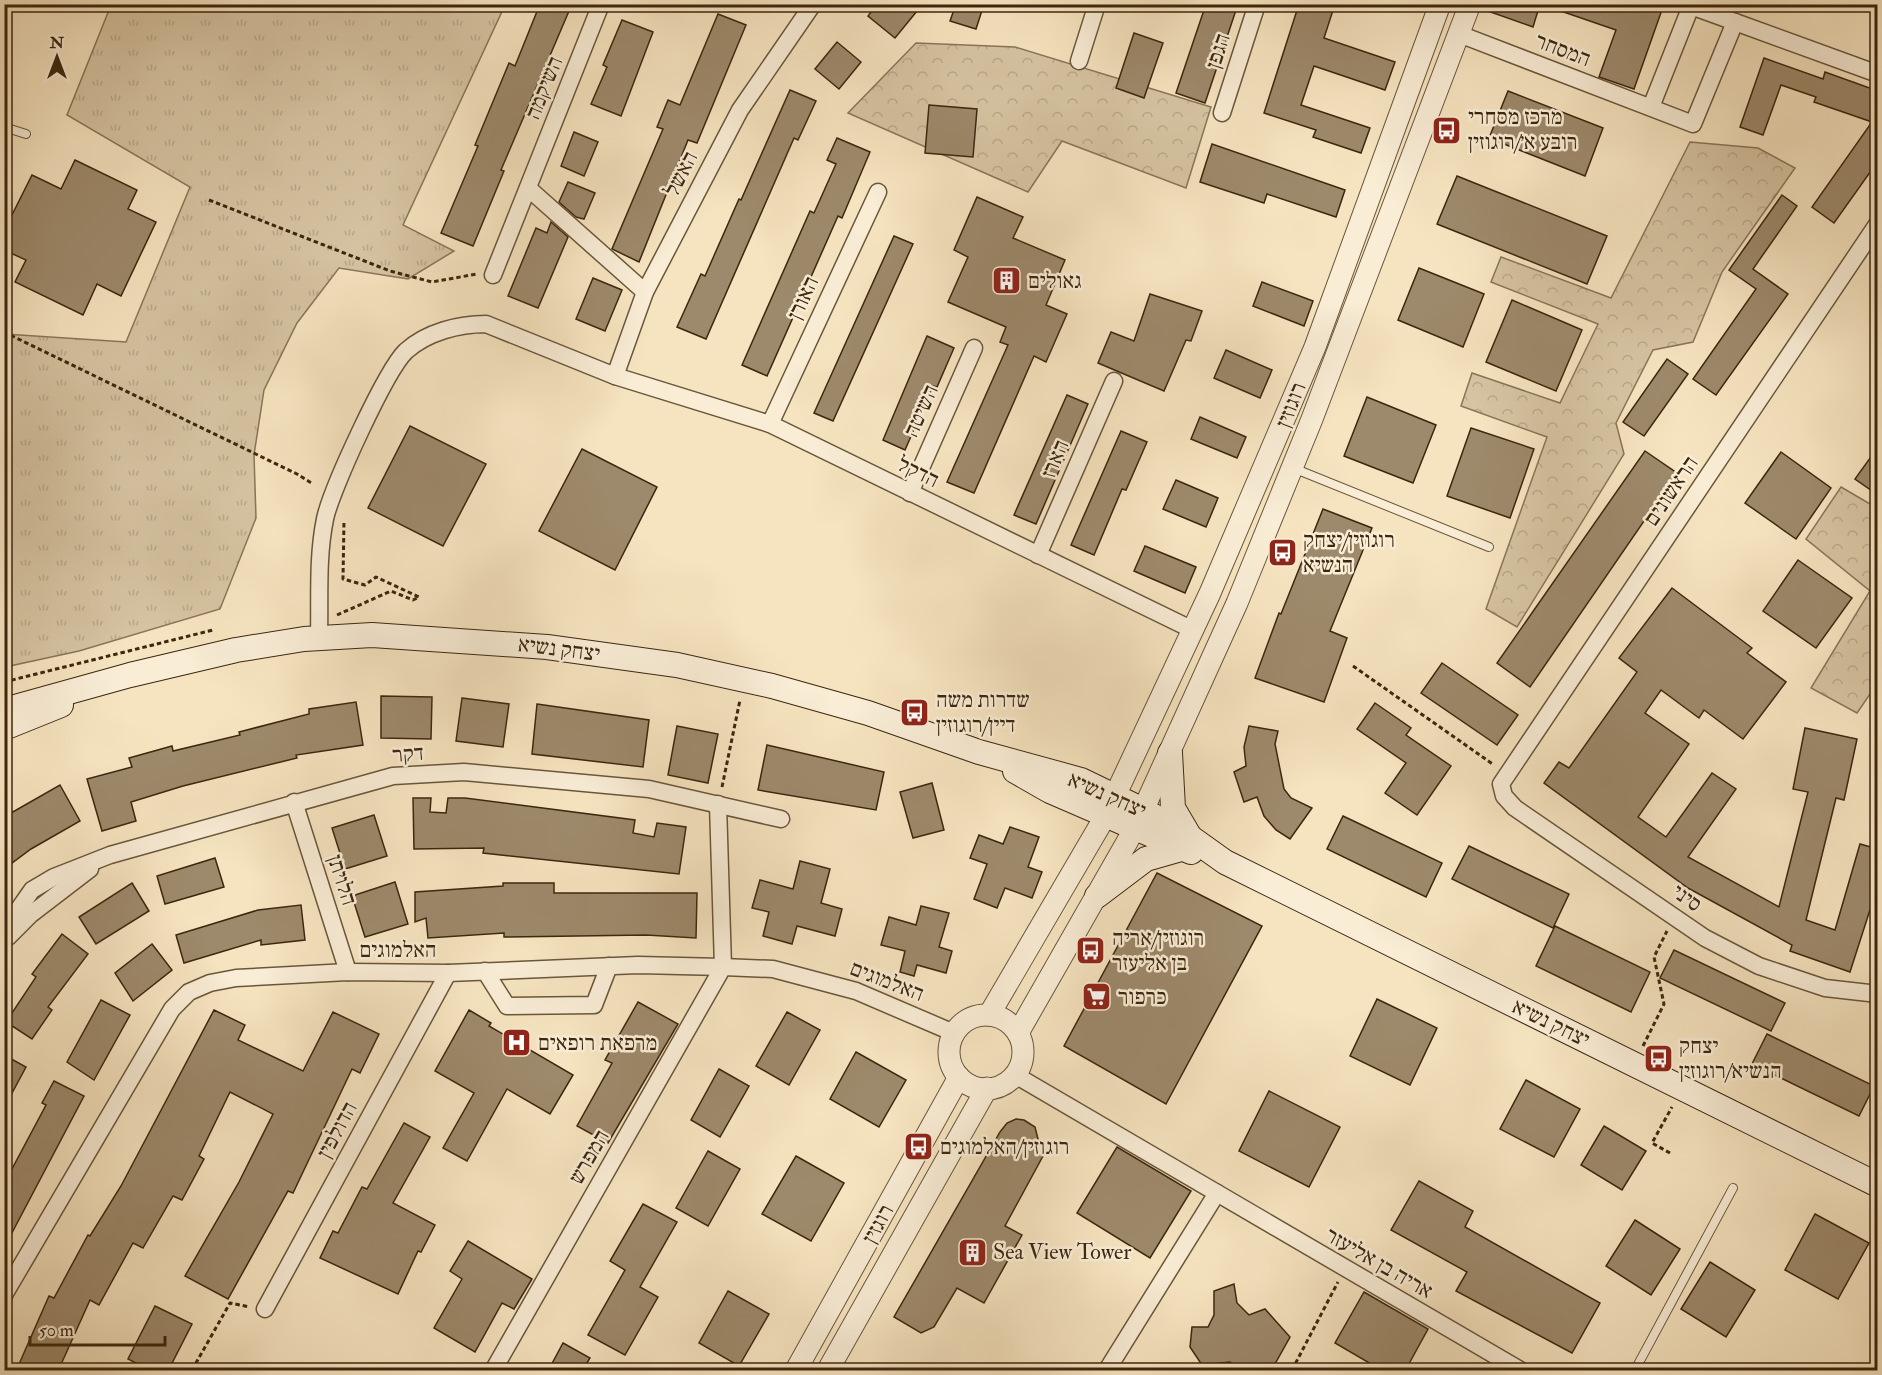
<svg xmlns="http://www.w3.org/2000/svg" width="1882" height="1375" viewBox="0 0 1882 1375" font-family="'IM FELL Double Pica','Frank Ruhl Libre',serif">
	<defs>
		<pattern id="grass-tufts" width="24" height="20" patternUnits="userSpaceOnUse" patternTransform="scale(1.5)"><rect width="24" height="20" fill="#d6c4a2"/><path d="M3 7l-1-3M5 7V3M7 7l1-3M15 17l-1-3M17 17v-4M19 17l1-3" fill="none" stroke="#b9a88a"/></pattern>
		<pattern id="park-crowns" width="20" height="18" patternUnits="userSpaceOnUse" patternTransform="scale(1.5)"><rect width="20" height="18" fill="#d6c4a2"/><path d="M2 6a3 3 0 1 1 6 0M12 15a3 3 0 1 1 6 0" fill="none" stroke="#b9a88a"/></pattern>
	</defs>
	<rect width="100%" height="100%" fill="#f6e4c0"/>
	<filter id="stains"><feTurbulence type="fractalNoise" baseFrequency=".00333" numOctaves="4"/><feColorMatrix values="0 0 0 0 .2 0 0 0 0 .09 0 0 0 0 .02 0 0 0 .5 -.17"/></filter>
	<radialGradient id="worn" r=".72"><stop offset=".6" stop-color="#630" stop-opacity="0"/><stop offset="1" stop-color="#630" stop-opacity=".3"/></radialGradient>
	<polygon fill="url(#grass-tufts)" stroke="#897558" stroke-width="1.5" points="111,5 505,5 403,225 454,251 408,279 339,268 297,323 264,390 254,455 256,518 220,609 79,651 5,667 5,334 126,342 190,187 67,115"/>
	<g fill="url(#park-crowns)" stroke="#897558" stroke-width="1.5">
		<polygon points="916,43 1015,47 1211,107 1186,188 1062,141 1028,192 848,113"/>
		<polygon points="1690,142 1758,148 1795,168 1722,272 1693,342 1653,350 1616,423 1624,454 1517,627 1486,609 1547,437 1461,406 1472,373 1560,403 1598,324 1491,282 1501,257 1611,298"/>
		<polygon points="1841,487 1877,508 1877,684 1857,713 1811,688 1870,591 1806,539"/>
	</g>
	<g fill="#9d896b" stroke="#3c260e" stroke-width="1.5">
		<polygon points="540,4 572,4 501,170 504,171 473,246 441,233 478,146 475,145 509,63 515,66"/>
		<polygon points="877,4 909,4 917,11 895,38 868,16"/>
		<polygon points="956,4 984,4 976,29 950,21"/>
		<polygon points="1206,4 1238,4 1205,103 1176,93"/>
		<polygon points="1299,4 1335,4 1324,38 1395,62 1385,90 1314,66 1301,105 1370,128 1361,153 1313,137 1316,130 1264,113"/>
		<polygon points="1482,4 1540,4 1533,27 1482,9"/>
		<polygon points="1549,4 1664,4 1634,89 1599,77 1616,30 1549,7"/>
		<polygon points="718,14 746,25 697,143 688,140 639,262 612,249 663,129 657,127 668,100 680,105"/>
		<polygon points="622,20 653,32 621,116 591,104 607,67 603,65"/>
		<polygon points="1134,33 1163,43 1144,98 1116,88"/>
		<polygon points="837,42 861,62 839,89 815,69"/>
		<polygon points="1764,58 1823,79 1825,72 1878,91 1878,161 1834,223 1812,207 1872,122 1814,102 1816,97 1781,85 1763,135 1740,127"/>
		<polygon points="790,90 816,101 798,140 794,138 706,339 677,327 701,274 705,276 739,199 741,200"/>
		<polygon points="1508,91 1603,128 1585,176 1489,138"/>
		<polygon points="929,105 977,109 973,157 925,153"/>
		<polygon points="574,132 598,142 584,176 561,166"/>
		<polygon points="837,138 870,152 842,218 838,216 767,376 742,365 810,211 814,213 836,164 827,160"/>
		<polygon points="1212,144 1345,190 1336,217 1267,194 1264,203 1200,182"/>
		<polygon points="75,160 137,190 128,209 156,222 121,296 97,284 83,315 15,282 26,260 4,250 4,231 32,175 61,189"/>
		<polygon points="1457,176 1607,236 1587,284 1437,224"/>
		<polygon points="568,182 595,193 584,219 576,217 559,202"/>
		<polygon points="1782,195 1797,206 1753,269 1788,294 1716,395 1693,379 1756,289 1729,270"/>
		<polygon points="977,197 1023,217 1013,238 1065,260 1046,305 1067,314 1046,362 1034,356 974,493 947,482 1008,345 1000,342 1006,327 948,302 968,257 954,250"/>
		<polygon points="551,222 568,237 538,308 508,296 536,228 547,233"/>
		<polygon points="894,236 913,244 833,421 814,413"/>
		<polygon points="1419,268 1484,294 1463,347 1398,320"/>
		<polygon points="593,278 622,290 605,331 576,319"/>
		<polygon points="1262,282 1313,301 1304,326 1253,306"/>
		<polygon points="1150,294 1202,311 1191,341 1186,340 1164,391 1098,363 1111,332 1134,341"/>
		<polygon points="1512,300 1582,330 1556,391 1486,362"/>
		<polygon points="927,336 954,348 937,387 933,386 905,450 883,440"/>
		<polygon points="1226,350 1272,370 1260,398 1214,378"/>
		<polygon points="1667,359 1688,374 1644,436 1623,422"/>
		<polygon points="1067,395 1088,404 1036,524 1014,515"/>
		<polygon points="1367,397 1436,425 1413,483 1344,456"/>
		<polygon points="1200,417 1246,437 1237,458 1191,439"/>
		<polygon points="410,426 486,464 443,546 368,508"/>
		<polygon points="1471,428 1534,449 1510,518 1447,496"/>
		<polygon points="1121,431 1147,442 1126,490 1122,489 1094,555 1071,545"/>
		<polygon points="1878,447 1878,495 1855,479"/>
		<polygon points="582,449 657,487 615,570 539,531"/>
		<polygon points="1645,451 1677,473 1530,687 1497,663"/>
		<polygon points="1781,452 1831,488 1796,539 1745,503"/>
		<polygon points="1176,480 1218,498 1206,527 1163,509"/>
		<polygon points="1323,509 1372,528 1330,631 1347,638 1324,702 1255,678 1279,613 1281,614"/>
		<polygon points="1145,546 1196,567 1185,593 1134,571"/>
		<polygon points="1798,560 1852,598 1816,648 1763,611"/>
		<polygon points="1672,588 1752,648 1747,653 1786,682 1743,739 1704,710 1699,718 1661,690 1645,713 1689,744 1638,817 1666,837 1712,773 1736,789 1688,857 1779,907 1808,792 1793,789 1805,728 1857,739 1844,800 1836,798 1806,920 1835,930 1860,844 1878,849 1878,885 1850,972 1790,951 1792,945 1688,888 1544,783 1559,762 1569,768 1637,672 1619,658"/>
		<polygon points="1442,663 1518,715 1497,745 1421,693"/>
		<polygon points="381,696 432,697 431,739 381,738"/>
		<polygon points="462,698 509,704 503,747 456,741"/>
		<polygon points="356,702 363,745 296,755 297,758 183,786 131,802 136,821 102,831 87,779 132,767 129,758 172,746 173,751 240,735 239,732 309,714 309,709"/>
		<polygon points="1375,703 1411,728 1406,735 1451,766 1417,815 1385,793 1406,763 1357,729"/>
		<polygon points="537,704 649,720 643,767 532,754"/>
		<polygon points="677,726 718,734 708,783 668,775"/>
		<polygon points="1249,726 1278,731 1275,744 1284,789 1291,798 1312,808 1290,839 1276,830 1264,816 1257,797 1244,802 1234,772 1246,766 1244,747"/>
		<polygon points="767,745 884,772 876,810 758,790"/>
		<polygon points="932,783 944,830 913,838 900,792"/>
		<polygon points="60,785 80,821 31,849 4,869 4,817"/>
		<polygon points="413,798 431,798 430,812 446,813 448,798 465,798 635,820 633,833 654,837 657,823 686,827 679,874 483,853 484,848 414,849"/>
		<polygon points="374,815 387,856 345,869 332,828"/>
		<polygon points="1343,816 1442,863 1426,897 1327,849"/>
		<polygon points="1010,827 1039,837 1028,867 1042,872 1032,898 1005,888 997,908 974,899 987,864 970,858 979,835 1003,844"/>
		<polygon points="1469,846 1569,894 1553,928 1452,879"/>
		<polygon points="215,858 224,887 165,904 157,876"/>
		<polygon points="800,861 830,869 821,903 842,909 835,936 797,926 792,944 763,936 769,912 752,908 760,880 793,889"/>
		<polygon points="1157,873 1262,926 1166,1104 1064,1046"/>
		<polygon points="395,882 408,924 365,937 352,896"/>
		<polygon points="132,883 149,911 96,944 79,917"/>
		<polygon points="503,883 554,883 554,893 697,893 696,938 646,935 504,937 504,933 428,938 426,918 415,922 415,892 503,886"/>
		<polygon points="301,905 305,940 261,945 261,940 184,963 176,935 258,910"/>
		<polygon points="921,906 949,913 939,947 952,951 946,973 917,965 914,976 900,972 905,951 881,945 889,917 916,925"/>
		<polygon points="1555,926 1650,972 1631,1012 1536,966"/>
		<polygon points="62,934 88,954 48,1007 52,1010 32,1039 6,1022 36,977 32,974"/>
		<polygon points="152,944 172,970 133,1001 115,973"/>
		<polygon points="1674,950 1785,1003 1771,1031 1660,978"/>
		<polygon points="1377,999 1437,1028 1410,1085 1350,1056"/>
		<polygon points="101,1000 130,1015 94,1080 67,1062"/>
		<polygon points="638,1002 678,1024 608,1143 577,1126 612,1063 605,1060"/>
		<polygon points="214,1010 245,1025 238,1040 303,1071 333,1012 379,1034 360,1073 352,1069 293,1193 288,1191 228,1299 185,1276 239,1182 273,1114 230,1092 199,1156 204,1159 182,1200 173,1196 143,1248 133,1243 99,1305 90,1300 58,1371 16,1371 49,1296 54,1298 88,1235 90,1236 121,1186"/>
		<polygon points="469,1010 491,1023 489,1026 573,1075 550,1114 507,1089 467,1161 443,1148 474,1093 435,1071"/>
		<polygon points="787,1012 820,1030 789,1085 756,1066"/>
		<polygon points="1767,1034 1874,1086 1859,1116 1752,1064"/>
		<polygon points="856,1052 906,1080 879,1127 830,1099"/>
		<polygon points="4,1055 26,1067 4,1108"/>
		<polygon points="719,1069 749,1086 720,1137 691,1120"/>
		<polygon points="1526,1080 1580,1109 1554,1157 1500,1129"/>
		<polygon points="54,1081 84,1096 4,1248 4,1184 46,1105 42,1103"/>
		<polygon points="1269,1091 1340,1127 1309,1187 1239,1151"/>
		<polygon points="1016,1119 1024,1120 1035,1127 1038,1139 1034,1150 1043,1156 1005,1226 1022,1235 984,1303 957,1288 934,1327 921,1333 894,1317 1000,1132 1007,1123"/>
		<polygon points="404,1123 430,1137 393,1203 435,1225 421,1252 418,1251 398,1294 320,1258 333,1231 338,1233 362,1187 367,1189"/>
		<polygon points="1604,1126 1646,1151 1622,1190 1581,1165"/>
		<polygon points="1117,1147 1191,1191 1150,1258 1077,1213"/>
		<polygon points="708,1151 740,1169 708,1226 676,1208"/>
		<polygon points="796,1156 844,1183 811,1241 762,1214"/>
		<polygon points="1419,1181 1473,1211 1465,1227 1600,1303 1572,1353 1456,1291 1467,1272 1391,1230"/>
		<polygon points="643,1204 677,1222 640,1287 658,1297 625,1355 588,1335 625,1270 610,1261"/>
		<polygon points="1815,1214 1869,1243 1838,1299 1785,1270"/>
		<polygon points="1635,1220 1680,1249 1651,1295 1606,1266"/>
		<polygon points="468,1241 532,1279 514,1309 502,1303 475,1352 434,1328 462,1279 450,1271"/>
		<polygon points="1710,1262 1755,1290 1726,1337 1681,1309"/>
		<polygon points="1234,1284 1237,1303 1249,1315 1265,1309 1290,1337 1271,1371 1239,1371 1230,1362 1202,1365 1190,1347 1192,1327 1208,1327 1214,1315 1214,1291"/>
		<polygon points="728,1291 769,1314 739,1366 699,1343"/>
		<polygon points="1364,1292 1428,1329 1405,1371 1383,1371 1335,1343"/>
		<polygon points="155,1306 192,1324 168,1371 151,1371 128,1359"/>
		<polygon points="563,1343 590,1358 582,1371 548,1371"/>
	</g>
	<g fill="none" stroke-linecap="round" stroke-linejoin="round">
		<defs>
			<g id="service">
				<polyline points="4,127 26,134"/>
				<polyline points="1293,468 1489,547"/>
				<polyline points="1635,1370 1733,1188"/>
			</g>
			<g id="minor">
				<polyline points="1735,22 1878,74"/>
				<polyline points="1459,34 1693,124 1735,22 1691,6 1651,107"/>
				<polyline points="1079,61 1097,4"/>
				<polyline points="1222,113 1257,4"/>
				<polyline points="528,188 645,292"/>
				<polyline points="1878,223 1501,784 1504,796 1515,808 1705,938 1759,966 1825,988 1878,994"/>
				<polyline points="493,275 601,4"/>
				<polyline points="615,376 645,292 740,110 813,4"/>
				<polyline points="770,424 878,192"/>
				<polyline points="910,493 974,348"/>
				<polyline points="1038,555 1114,381"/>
				<path d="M319,638C320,598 317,558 325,519C331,490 386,370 406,351C427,332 459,324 486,324L615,376L770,424L1193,630"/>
				<polyline points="294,802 348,972"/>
				<polyline points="4,930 32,890 54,877 110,855 393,776 464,772 649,789 781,819"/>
				<polyline points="8,937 30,915 90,869"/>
				<polyline points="485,971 507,1006 594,1005 609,966"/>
				<polyline points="1015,1075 1520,1370"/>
				<polyline points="4,1295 172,1009 189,992 210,983 236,978 348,972 448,973 638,965 723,967 773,969 856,991 954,1033"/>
				<polyline points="265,1309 448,973"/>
				<polyline points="494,1369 723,967 718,804"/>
				<polyline points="1107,1370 1217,1193"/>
			</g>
			<g id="tertiary">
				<polyline points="989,1015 1106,815 1210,593 1315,347 1440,4"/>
				<circle cx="986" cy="1052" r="37"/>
				<polyline points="1018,1033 1135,828 1237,603 1312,419 1470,4"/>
				<polyline points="796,1370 959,1077"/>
				<polyline points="828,1370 987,1088"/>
			</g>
			<g id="secondary">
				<polyline points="4,710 130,675 236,650 304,639 372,635 547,647 677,665 772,686 868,713 979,752 1081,780 1143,810 1190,837 1225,862 1878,1185"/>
				<polyline points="4,728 61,705"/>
				<polyline points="1170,753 1173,808 1190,837"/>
				<polyline points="1015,771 1050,791 1191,852"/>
				<polyline points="1097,896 1146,859 1181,849"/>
			</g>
		</defs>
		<use href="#service" stroke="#6a563a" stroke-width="10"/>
		<use href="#minor" stroke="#6a563a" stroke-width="19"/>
		<use href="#tertiary" stroke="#6a563a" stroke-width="23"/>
		<use href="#secondary" stroke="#3c260e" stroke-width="26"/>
		<g stroke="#3c260e" stroke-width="3" stroke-dasharray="4.5 3" stroke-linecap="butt">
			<polyline points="209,200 390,271 432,282 477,274"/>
			<polyline points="4,332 297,474 313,484"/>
			<polyline points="337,615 391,591 413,600 419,597 376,577 365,585 343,579 344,520"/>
			<polyline points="1353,666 1494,765"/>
			<polyline points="4,682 213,630"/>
			<polyline points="722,787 740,700"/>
			<polyline points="1643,1046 1664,1004 1654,957 1667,931"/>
			<polyline points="1670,1153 1652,1143 1672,1107"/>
			<polyline points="192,1370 230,1303 250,1307"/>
			<polyline points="1292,1370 1338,1282"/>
		</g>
		<use href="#service" stroke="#f9edd6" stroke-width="8"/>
		<use href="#minor" stroke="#f9edd6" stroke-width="16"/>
		<use href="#tertiary" stroke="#f9edd6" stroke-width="21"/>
		<use href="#secondary" stroke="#f9edd6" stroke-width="24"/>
	</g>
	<defs>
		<symbol id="bus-square" viewBox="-11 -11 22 22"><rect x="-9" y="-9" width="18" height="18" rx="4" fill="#8f2418" stroke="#f9edd6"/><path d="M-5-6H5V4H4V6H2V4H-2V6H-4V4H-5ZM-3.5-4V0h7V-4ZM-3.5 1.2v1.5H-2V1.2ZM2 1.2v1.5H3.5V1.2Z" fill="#fff"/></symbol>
		<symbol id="building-square" viewBox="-11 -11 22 22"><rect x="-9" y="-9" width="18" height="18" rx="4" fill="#8f2418" stroke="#f9edd6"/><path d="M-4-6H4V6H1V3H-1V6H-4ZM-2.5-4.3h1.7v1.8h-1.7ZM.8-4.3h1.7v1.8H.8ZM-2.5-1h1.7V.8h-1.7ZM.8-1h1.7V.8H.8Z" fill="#fff"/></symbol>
		<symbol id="supermarket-square" viewBox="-11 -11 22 22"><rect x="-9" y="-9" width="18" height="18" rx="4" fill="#8f2418" stroke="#f9edd6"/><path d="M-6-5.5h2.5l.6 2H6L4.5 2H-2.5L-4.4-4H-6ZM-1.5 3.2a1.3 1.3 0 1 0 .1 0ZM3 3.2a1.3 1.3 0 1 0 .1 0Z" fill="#fff"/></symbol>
		<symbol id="hospital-square" viewBox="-11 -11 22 22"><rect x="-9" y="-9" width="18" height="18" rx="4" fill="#8f2418" stroke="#f9edd6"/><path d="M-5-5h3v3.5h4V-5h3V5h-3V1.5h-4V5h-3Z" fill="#fff"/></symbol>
	</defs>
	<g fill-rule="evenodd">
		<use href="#bus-square" x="1430" y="114" width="33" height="33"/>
		<use href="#building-square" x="990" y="264" width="33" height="33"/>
		<use href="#bus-square" x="1266" y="536" width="33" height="33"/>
		<use href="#bus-square" x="898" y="696" width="33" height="33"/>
		<use href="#bus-square" x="1074" y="934" width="33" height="33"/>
		<use href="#supermarket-square" x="1080" y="980" width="33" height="33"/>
		<use href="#hospital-square" x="500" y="1026" width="33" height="33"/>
		<use href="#bus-square" x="1642" y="1042" width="33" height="33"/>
		<use href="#bus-square" x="902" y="1130" width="33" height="33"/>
		<use href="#building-square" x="956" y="1236" width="33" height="33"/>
	</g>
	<g text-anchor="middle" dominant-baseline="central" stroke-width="5" stroke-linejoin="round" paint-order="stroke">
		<g font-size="22" fill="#3c260e" stroke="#f9edd6">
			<text transform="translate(1563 50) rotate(21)">המסחר</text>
			<text transform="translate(1218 51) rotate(-72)">הגפן</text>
			<text transform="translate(544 88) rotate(-68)">השיקמה</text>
			<text transform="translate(681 174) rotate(-63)">האשל</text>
			<text transform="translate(803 298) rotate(-65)">האורן</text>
			<text transform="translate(1291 405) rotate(-68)">רוגוזין</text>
			<text transform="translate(921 411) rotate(-66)">השיטה</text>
			<text transform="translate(1055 459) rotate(-67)">הארז</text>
			<text transform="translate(918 472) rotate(26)">הדקל</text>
			<text transform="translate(1671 491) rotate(-56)">הראשונים</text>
			<text transform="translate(559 649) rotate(7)">יצחק נשיא</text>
			<text transform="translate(408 754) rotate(-5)">דקר</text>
			<text transform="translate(1107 795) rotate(24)">יצחק נשיא</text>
			<text transform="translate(342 880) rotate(72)">הלויתן</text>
			<text transform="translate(1687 898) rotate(35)">סיני</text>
			<text x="398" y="950">האלמוגים</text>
			<text transform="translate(887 981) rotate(21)">האלמוגים</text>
			<text transform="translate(1551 1023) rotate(26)">יצחק נשיא</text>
			<text transform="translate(337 1130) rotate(-62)">הדולפין</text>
			<text transform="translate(589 1157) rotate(-60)">המפרש</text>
			<text transform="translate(878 1224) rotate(-61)">רוגזין</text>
			<text transform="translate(1379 1263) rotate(30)">אריה בן אליעזר</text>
		</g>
		<g font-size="22" fill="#3c260e" stroke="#f9edd6" text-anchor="start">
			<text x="1468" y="117">מרכז מסחרי<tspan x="1468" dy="25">רובע א׳/רוגוזין</tspan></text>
			<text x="1028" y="281">גאולים</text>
			<text x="1303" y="540">רוגוזין/יצחק<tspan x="1303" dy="25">הנשיא</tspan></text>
			<text x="936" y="700">שדרות משה<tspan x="936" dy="25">דיין/רוגוזין</tspan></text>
			<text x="1112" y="938">רוגוזין/אריה<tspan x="1112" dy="25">בן אליעזר</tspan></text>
			<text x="1118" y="997">כרפור</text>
			<text x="538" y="1043">מרפאת רופאים</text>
			<text x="1679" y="1046">יצחק<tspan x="1679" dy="25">הנשיא/רוגוזין</tspan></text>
			<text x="940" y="1147">רוגוזין/האלמוגים</text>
			<text x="993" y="1252">Sea View Tower</text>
		</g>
	</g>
	<rect width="1882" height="1375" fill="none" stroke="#f6e4c0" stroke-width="24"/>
	<rect x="6" y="6" width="1870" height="1363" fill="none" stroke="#3c260e" stroke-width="3"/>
	<rect x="12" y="12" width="1858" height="1351" fill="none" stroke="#3c260e" stroke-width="1.5"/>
	<g transform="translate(57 57)" stroke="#f9edd6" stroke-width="4.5" paint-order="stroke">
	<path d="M0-4.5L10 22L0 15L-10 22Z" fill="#3c260e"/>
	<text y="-9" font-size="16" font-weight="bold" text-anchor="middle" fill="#3c260e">N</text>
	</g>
	<path d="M30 1336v9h135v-9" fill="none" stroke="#3c260e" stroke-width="3"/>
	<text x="39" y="1336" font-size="18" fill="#3c260e" stroke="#f9edd6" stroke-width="4.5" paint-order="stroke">50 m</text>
	<rect width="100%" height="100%" filter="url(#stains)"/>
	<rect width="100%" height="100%" fill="url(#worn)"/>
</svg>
